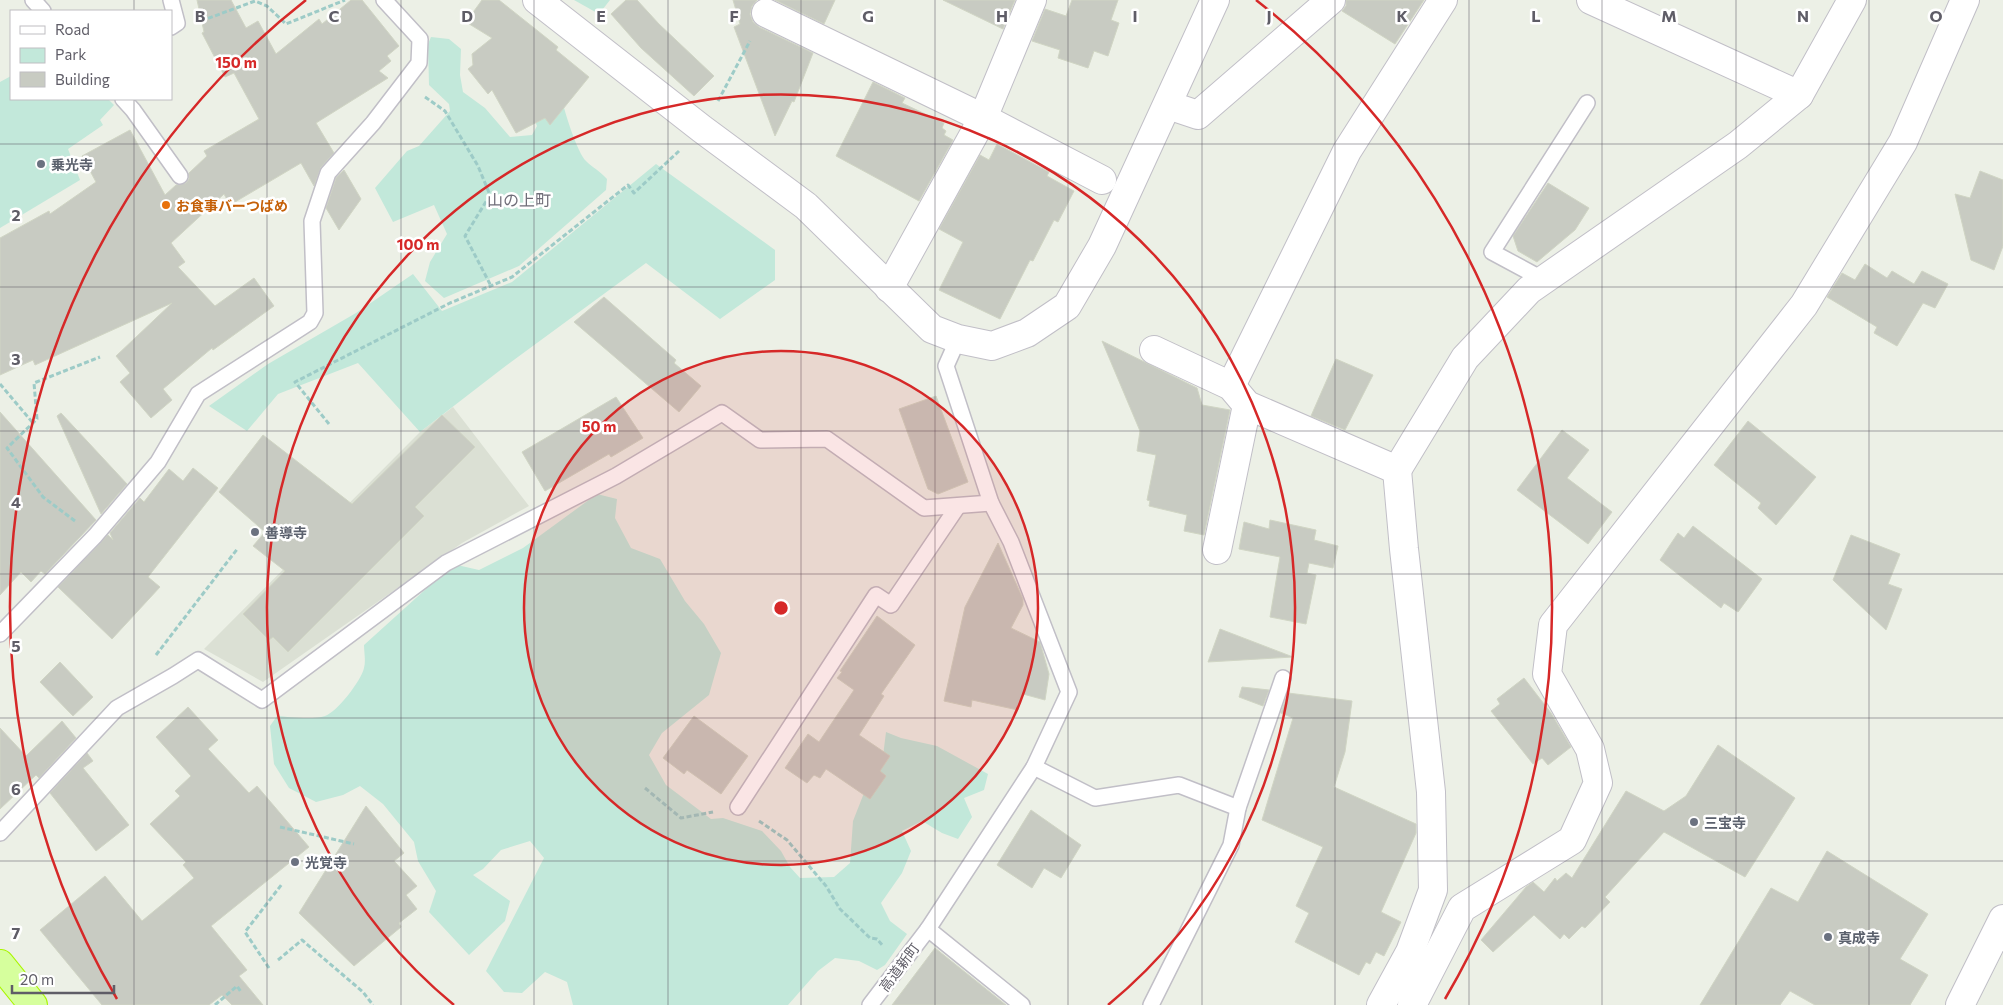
<svg xmlns="http://www.w3.org/2000/svg" width="2003" height="1005" viewBox="0 0 2003 1005" font-family="Commissioner,'Noto Sans JP',sans-serif">
	<rect width="100%" height="100%" fill="#ecf0e6"/>
	<polygon fill="#dbe0d4" points="453,407 529,506 462,543 263,682 204,649 420,432"/>
	<g fill="#c2e8da">
		<polygon points="574,0 610,0 599,14"/>
		<path d="M431,37L449,39L461,49L460,75L463,92L485,108L510,137L532,135L537,126L525,96L562,99C564,111 578,154 586,161C593,168 599,170 607,179L606,190L519,266L444,298L425,281L430,262L447,234L434,205L393,222L375,188L407,151L419,146L450,111L449,104L429,85L428,44Z"/>
		<polygon points="11,76 11,99 108,99 114,105 100,120 103,125 68,149 80,180 0,228 0,82"/>
		<polygon points="656,164 775,250 775,280 720,319 646,263 503,368 420,432 358,363 278,394 247,431 209,406 268,364 356,313 413,274 442,311 512,282"/>
		<path d="M597,494L617,499L615,518L631,548L660,559L685,601L704,624L721,653L709,695L662,733L649,755L666,785L711,819L723,818L762,831L781,851L790,867L800,878L834,877L850,863L853,821L864,793L883,756L886,732L901,738L937,746L988,774L984,790L964,798L972,817L958,839L942,833L922,821L902,831L911,851L902,873L881,903L890,921L907,934L885,965L877,970L859,961L835,958L818,971L788,1005H573L567,982L545,972L522,993L504,992L486,971L544,858L530,841L501,850L483,869L473,875L510,901L505,921L469,955L429,912L436,891L418,861L414,842L383,804L360,786L343,795L316,802L289,788L274,764L270,726L277,716C290,717 313,720 325,716C337,712 361,681 364,668C366,661 364,652 364,645L437,579L457,565L479,570L523,548Z"/>
	</g>
	<g fill="#c8cbc2" stroke="#d0d5c4">
		<polygon points="197,0 231,0 246,28 258,21 276,54 319,19 322,24 351,0 362,0 399,46 387,56 391,61 379,71 388,78 316,123 334,153 321,167 314,186 301,163 230,205 224,194 171,243 185,262 178,267 215,306 254,278 274,306 213,350 212,348 163,389 172,400 151,418 120,382 130,373 116,356 172,303 35,365 33,360 0,375 0,238 49,211 50,214 96,182 82,156 130,130 165,195 176,185 186,183 189,179 189,173 207,156 204,151 259,119 234,73 225,77 202,33 204,32"/>
		<polygon points="482,0 499,0 558,47 556,50 589,77 550,125 545,118 516,133 492,90 488,94 468,69 473,65 472,54 492,38 466,22"/>
		<polygon points="626,0 637,0 659,24 714,76 694,96 641,48 611,14"/>
		<polygon points="733,0 757,0 752,6 750,14 753,22 759,27 813,53 794,102 792,101 775,136 734,27 740,24"/>
		<polygon points="775,0 835,0 824,24"/>
		<polygon points="943,0 1015,0 1003,29"/>
		<polygon points="1072,0 1118,0 1111,20 1119,23 1108,56 1094,51 1088,68 1058,58 1060,50 1032,41 1045,9 1066,16"/>
		<polygon points="1346,0 1424,0 1395,44 1342,11 1346,6"/>
		<polygon points="873,82 905,98 902,103 944,123 942,128 946,131 944,135 953,140 919,201 836,156"/>
		<polygon points="997,144 1049,172 1047,176 1074,191 1058,222 1054,220 1033,261 1030,260 1000,319 939,290 963,242 939,229 980,155 989,160"/>
		<polygon points="344,170 361,199 339,230 326,208 336,178"/>
		<polygon points="1980,171 2003,180 2003,246 1994,270 1971,260 1955,194 1970,198"/>
		<polygon points="1548,183 1589,208 1575,230 1537,262 1518,251 1513,236"/>
		<polygon points="1865,264 1887,278 1892,271 1914,284 1922,271 1948,284 1935,308 1923,303 1897,346 1874,333 1877,327 1827,297 1842,273 1855,280"/>
		<polygon points="604,297 676,360 674,363 701,386 679,412 574,322"/>
		<polygon points="1102,341 1197,388 1202,405 1230,410 1204,535 1184,531 1187,515 1149,506 1150,501 1147,500 1156,455 1137,451 1140,431"/>
		<polygon points="1336,359 1373,375 1345,430 1311,416"/>
		<polygon points="936,396 968,482 938,494 928,489 899,409"/>
		<polygon points="616,397 643,438 611,457 609,454 545,491 522,452"/>
		<polygon points="0,412 96,520 45,574 41,571 31,582 21,572 0,595"/>
		<polygon points="61,413 127,484 101,514 57,416"/>
		<polygon points="442,415 475,447 415,507 424,516 288,652 273,637 269,640 243,614 285,571 253,546 265,532 219,492 263,435 352,504"/>
		<polygon points="1748,421 1816,477 1776,525 1758,508 1761,503 1714,465"/>
		<polygon points="1562,430 1589,450 1567,478 1612,512 1588,544 1517,490"/>
		<polygon points="193,468 218,488 148,577 160,587 112,639 58,587 108,535 113,540 110,533 140,498 144,502 169,469 183,481"/>
		<polygon points="1270,520 1316,530 1314,540 1338,546 1333,568 1309,563 1307,573 1316,575 1306,624 1270,617 1280,557 1239,549 1244,522 1269,529"/>
		<polygon points="1693,526 1762,579 1738,612 1724,603 1721,608 1660,560 1678,533 1684,538"/>
		<polygon points="1851,535 1900,554 1888,584 1902,589 1886,630 1833,580"/>
		<polygon points="998,543 1023,599 1023,605 1011,628 1040,642 1049,674 1045,700 1023,694 1022,694 1018,710 972,700 971,707 944,701 965,607"/>
		<polygon points="877,616 915,645 881,694 884,696 859,735 890,756 880,771 886,776 870,799 826,769 820,778 814,775 807,783 785,768 808,734 819,742 854,690 837,678 842,672 840,671"/>
		<polygon points="1220,629 1293,657 1208,662"/>
		<polygon points="60,662 93,697 73,716 40,682"/>
		<polygon points="1524,678 1551,713 1571,747 1548,765 1542,758 1533,764 1491,711 1500,704 1497,699"/>
		<polygon points="1242,687 1269,690 1263,706 1239,697"/>
		<polygon points="1288,693 1352,701 1345,752 1334,787 1416,824 1416,833 1381,912 1401,922 1384,956 1376,952 1370,964 1366,962 1359,975 1295,942 1309,913 1296,906 1323,847 1262,820 1293,718 1281,713"/>
		<polygon points="188,707 218,740 208,749 249,793 257,786 309,847 211,926 247,970 239,976 263,1005 232,1005 222,995 209,1005 102,1005 40,930 105,876 142,921 194,878 183,865 186,862 150,824 180,796 175,791 191,776 156,737"/>
		<polygon points="694,716 748,756 721,794 687,770 684,774 663,758"/>
		<polygon points="62,721 76,738 39,778 36,775 0,809 0,728 26,756"/>
		<polygon points="1718,745 1795,798 1745,877 1664,832 1605,897 1610,902 1585,928 1582,926 1569,939 1564,934 1560,939 1534,915 1493,952 1481,940 1526,887 1533,882 1544,892 1555,878 1557,881 1566,873 1572,878 1626,791 1664,811 1686,796"/>
		<polygon points="87,753 93,761 83,768 129,825 96,851 50,793"/>
		<polygon points="366,806 404,853 394,861 417,886 406,895 417,909 399,923 401,927 354,966 299,913"/>
		<polygon points="1031,810 1081,845 1061,878 1044,868 1032,888 997,865"/>
		<polygon points="1827,851 1928,914 1900,959 1928,975 1910,1005 1815,1005 1790,991 1780,1005 1700,1005 1771,888 1798,902"/>
		<polygon points="935,948 1006,1005 892,1005"/>
	</g>
	<g fill="none" stroke-linecap="round" stroke-linejoin="round">
		<defs>
			<g id="service">
				<polyline points="33,0 43,11"/>
				<polyline points="171,27 177,23 171,0"/>
				<polyline points="123,99 133,110 180,176"/>
				<polyline points="1544,280 1492,252 1587,103"/>
				<polyline points="0,634 95,536 158,462 198,394 310,322 315,313 312,221 328,173 373,123 419,63 420,39 384,0"/>
				<polyline points="1034,767 1095,798 1179,785 1238,808 1231,845 1151,1005"/>
				<polyline points="738,807 876,595 891,605 958,506"/>
				<polyline points="1238,808 1283,678"/>
				<polyline points="0,833 117,708 173,676 198,660 262,700 446,563 616,476 722,413 760,440 827,439 924,508 991,503"/>
				<polyline points="928,929 1022,1005"/>
				<polyline points="870,1005 928,929 1034,767 1069,692 1011,542 991,503 946,366 958,339"/>
			</g>
			<g id="minor">
				<polyline points="1591,0 1799,95"/>
				<polyline points="766,13 983,118 1102,180"/>
				<polyline points="1168,105 1198,115 1331,0"/>
				<polyline points="889,288 983,118 1032,0"/>
				<polyline points="1154,350 1231,386 1247,405 1397,470 1465,358 1529,290 1738,145 1799,95 1852,0"/>
				<polyline points="1231,386 1347,151 1443,0"/>
				<polyline points="1217,550 1247,405"/>
				<polyline points="1381,1005 1410,952 1433,890 1431,792 1404,549 1397,470"/>
				<polyline points="1412,1005 1462,908 1572,840 1598,783 1590,749 1547,674 1553,625 1804,305 1903,142 1965,0"/>
				<polyline points="1960,1005 2003,919"/>
			</g>
			<polyline id="tertiary" points="537,0 702,129 806,206 932,329 958,339 992,346 1027,333 1067,306 1102,246 1215,0"/>
			<polyline id="trunk" points="0,964 33,1005"/>
		</defs>
		<use href="#service" stroke="#c1bfc7" stroke-width="18"/>
		<use href="#minor" stroke="#c1bfc7" stroke-width="30"/>
		<use href="#tertiary" stroke="#c1bfc7" stroke-width="30"/>
		<use href="#trunk" stroke="#a9f600" stroke-width="30"/>
		<g stroke="#9dcbc7" stroke-width="3" stroke-dasharray="5 2.5" stroke-linecap="butt">
			<polyline points="201,21 255,1 267,6 286,24 345,0"/>
			<polyline points="425,97 445,111 478,166 490,195 465,236 491,286"/>
			<polyline points="718,101 750,41"/>
			<polyline points="0,384 33,423"/>
			<polyline points="329,424 295,382 450,303 512,277 628,185 634,193 679,151"/>
			<polyline points="75,521 43,497 7,448 37,419 34,383 100,357"/>
			<polyline points="156,655 238,548"/>
			<polyline points="645,788 681,818 713,812"/>
			<polyline points="759,821 787,840 826,886 840,909 870,938 877,939 883,946"/>
			<polyline points="280,827 354,844"/>
			<polyline points="278,960 302,940 363,992 373,1005"/>
			<polyline points="269,968 245,932 282,884"/>
			<polyline points="215,1005 237,986 241,992"/>
		</g>
		<use href="#service" stroke="#fff" stroke-width="15"/>
		<use href="#minor" stroke="#fff" stroke-width="28"/>
		<use href="#tertiary" stroke="#fff" stroke-width="28"/>
		<use href="#trunk" stroke="#d6ff9d" stroke-width="28"/>
	</g>
	<path fill="none" stroke="#5f5d67" stroke-width="1" stroke-opacity="0.55" d="M134,0V11M267,0V1005M401,0V1005M534,0V1005M668,0V1005M801,0V1005M935,0V1005M1068,0V1005M1202,0V1005M1335,0V1005M1469,0V1005M1602,0V1005M1736,0V1005M1869,0V1005M134,99V1005M0,144H2003M0,287H2003M0,431H2003M0,574H2003M0,718H2003M0,861H2003"/>
	<circle cx="781" cy="608" r="257" fill="#d62828" fill-opacity=".12"/>
	<g fill="none" stroke="#d62828" stroke-width="2.5">
		<circle cx="781" cy="608" r="257"/>
		<path d="M454 1005A514 514 0 1 1 1108 1005"/>
		<path d="M117 999A771 771 0 0 1 306 0M1256 0A771 771 0 0 1 1445 999"/>
	</g>
	<g fill="#6b7280" stroke="#fff" stroke-width="2">
		<circle cx="41" cy="164" r="5"/>
		<circle cx="255" cy="532" r="5"/>
		<circle cx="1694" cy="822" r="5"/>
		<circle cx="295" cy="862" r="5"/>
		<circle cx="1828" cy="937" r="5"/>
	</g>
	<circle fill="#e8710a" stroke="#fff" stroke-width="2" cx="166" cy="205" r="5"/>
	<g text-anchor="middle" dominant-baseline="central" stroke-width="5" stroke-linejoin="round" paint-order="stroke">
		<g font-size="14" font-weight="bold" fill="#5b616d" stroke="#fff" text-anchor="start">
			<text x="51" y="164">乗光寺</text>
			<text x="265" y="532">善導寺</text>
			<text x="1704" y="822">三宝寺</text>
			<text x="305" y="862">光覚寺</text>
			<text x="1838" y="937">真成寺</text>
		</g>
		<g font-size="14" font-weight="bold" fill="#c56008" stroke="#fff" text-anchor="start">
			<text x="176" y="205">お食事バーつばめ</text>
		</g>
		<g font-size="14" fill="#5f5d67" stroke="#fff">
			<text transform="translate(899 967) rotate(-53)">高道新町</text>
		</g>
		<g font-size="16" fill="#706e79" stroke="#fff">
			<text x="519" y="199">山の上町</text>
		</g>
	</g>
	<g font-size="16" text-anchor="middle" font-weight="bold" fill="#5f5d67" stroke="#fff" stroke-width="5" stroke-linejoin="round" paint-order="stroke">
		<text x="200" y="22">B</text>
		<text x="334" y="22">C</text>
		<text x="467" y="22">D</text>
		<text x="601" y="22">E</text>
		<text x="734" y="22">F</text>
		<text x="868" y="22">G</text>
		<text x="1002" y="22">H</text>
		<text x="1135" y="22">I</text>
		<text x="1269" y="22">J</text>
		<text x="1402" y="22">K</text>
		<text x="1536" y="22">L</text>
		<text x="1669" y="22">M</text>
		<text x="1803" y="22">N</text>
		<text x="1936" y="22">O</text>
		<text x="16" y="221">2</text>
		<text x="16" y="365">3</text>
		<text x="16" y="508">4</text>
		<text x="16" y="652">5</text>
		<text x="16" y="795">6</text>
		<text x="16" y="939">7</text>
	</g>
	<circle cx="781" cy="608" r="8" fill="#d62828" stroke="#fff" stroke-width="2.5"/>
	<g font-size="15" text-anchor="middle" font-weight="bold" fill="#d62828" stroke="#fff" stroke-width="5" stroke-linejoin="round" paint-order="stroke">
		<text x="236" y="68">150 m</text>
		<text x="418" y="250">100 m</text>
		<text x="599" y="432">50 m</text>
	</g>
	<rect x="10" y="10" width="162" height="90" fill="#ffffff" stroke="#bfbec2"/>
	<rect x="20" y="26" width="25" height="8" fill="#ffffff" stroke="#bfbec2"/>
	<text x="55" y="35" font-size="15" fill="#5f5d67">Road</text>
	<rect x="20" y="48" width="25" height="15" fill="#c2e8da" stroke="#bfbec2"/>
	<text x="55" y="60" font-size="15" fill="#5f5d67">Park</text>
	<rect x="20" y="72" width="25" height="15" fill="#c8cbc2" stroke="#bfbec2"/>
	<text x="55" y="85" font-size="15" fill="#5f5d67">Building</text>
	<path d="M12 985v8h102v-8" fill="none" stroke="#5f5d67" stroke-width="2.5"/>
	<text x="20" y="985" font-size="15" fill="#5f5d67" stroke="#ffffff" stroke-width="4" paint-order="stroke">20 m</text>
</svg>
